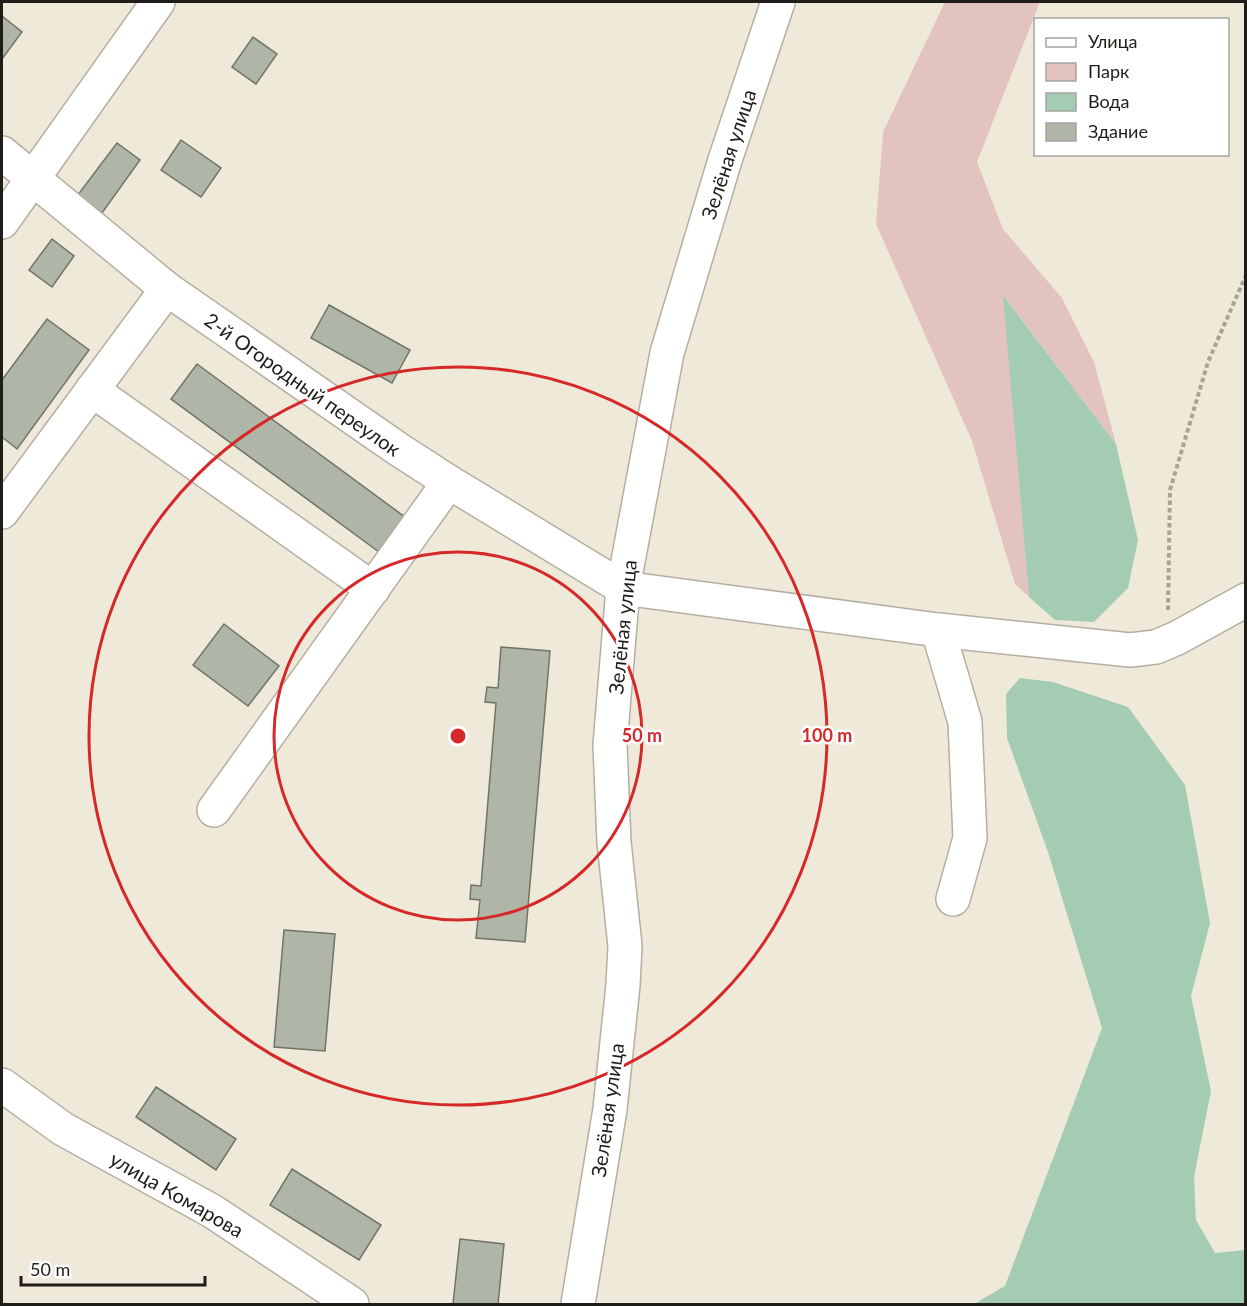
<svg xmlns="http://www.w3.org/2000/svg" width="1247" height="1306" viewBox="0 0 1247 1306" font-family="Lato,sans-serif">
	<rect width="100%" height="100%" fill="#efe9da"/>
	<polygon fill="#e3c3c0" points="945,2 1040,2 977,162 1003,229 1062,298 1094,362 1116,444 1004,296 1029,597 1015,584 972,441 876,224 883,132"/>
	<g fill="#a3ccb2">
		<polygon points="1003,295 1116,444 1138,540 1128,588 1094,622 1055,620 1029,597"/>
		<polygon points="1020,678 1053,682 1128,707 1185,785 1210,923 1191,996 1211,1091 1194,1177 1196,1220 1215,1253 1245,1250 1245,1304 974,1304 1005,1286 1102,1028 1048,852 1007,738 1006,694"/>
	</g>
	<g fill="#afb5a7" stroke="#6f7467" stroke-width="1.5">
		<polygon points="2,16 22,32 2,59"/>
		<polygon points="253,37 277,54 256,84 232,67"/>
		<polygon points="181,140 221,168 201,197 161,170"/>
		<polygon points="117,143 140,160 102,213 77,196"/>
		<polygon points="52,239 74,256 52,287 29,270"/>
		<polygon points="329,305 410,350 392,383 311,338"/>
		<polygon points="47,319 89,350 17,449 2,437 2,380"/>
		<polygon points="197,364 405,517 379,552 171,399"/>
		<polygon points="224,624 279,666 248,706 193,665"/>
		<polygon points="501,647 550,651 525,942 476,938 480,900 470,899 471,885 481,886 496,703 485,702 487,687 498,688"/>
		<polygon points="284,930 335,934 325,1051 274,1047"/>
		<polygon points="156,1087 236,1139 216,1170 136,1117"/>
		<polygon points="292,1169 381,1225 359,1260 270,1205"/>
		<polygon points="460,1239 504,1244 498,1304 453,1304"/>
	</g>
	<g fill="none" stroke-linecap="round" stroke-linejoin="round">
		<defs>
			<g id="minor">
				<polyline points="2,153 167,289 398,449 449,482 623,588 938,630 965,722 970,838 953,899"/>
				<polyline points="2,222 158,2"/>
				<polyline points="92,390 373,589"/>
				<polyline points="2,512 167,289"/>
				<polyline points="938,630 1130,650 1156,647 1177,638 1246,600"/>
				<polyline points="214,810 449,482"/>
				<polyline points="2,1085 63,1129 212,1211 352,1304"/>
				<polyline points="578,1304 610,1109 623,985 625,946 614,842 610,745 623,588 667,353 725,160 778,2"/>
			</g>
		</defs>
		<use href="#minor" stroke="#b4afa1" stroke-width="36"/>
		<polyline stroke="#a7a397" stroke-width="4" stroke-dasharray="4.5 3" stroke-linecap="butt" points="1168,610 1170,490 1208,362 1246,275"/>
		<use href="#minor" stroke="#fff" stroke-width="33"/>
	</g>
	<g fill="none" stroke="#d62828" stroke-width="3">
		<circle cx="458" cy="736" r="184"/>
		<circle cx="458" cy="736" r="369"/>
	</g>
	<g text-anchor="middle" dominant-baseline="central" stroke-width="5" stroke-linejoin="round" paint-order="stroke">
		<g font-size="20" fill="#1f1d18" stroke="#fff">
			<text transform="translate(728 154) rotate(-72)">Зелёная улица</text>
			<text transform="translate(303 384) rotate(35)">2-й Огородный переулок</text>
			<text transform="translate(622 627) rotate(-84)">Зелёная улица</text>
			<text transform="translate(607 1110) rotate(-82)">Зелёная улица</text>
			<text transform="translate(177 1194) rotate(30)">улица Комарова</text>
		</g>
	</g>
	<circle cx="458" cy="736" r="9" fill="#d62828" stroke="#fff" stroke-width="3"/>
	<g font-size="18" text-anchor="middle" font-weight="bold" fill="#d62828" stroke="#fff" stroke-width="5" stroke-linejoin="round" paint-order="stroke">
		<text x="642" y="742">50 m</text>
		<text x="827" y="742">100 m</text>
	</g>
	<rect width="1247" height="1306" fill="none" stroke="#1f1d18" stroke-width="6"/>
	<rect x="1034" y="18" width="195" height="138" fill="#ffffff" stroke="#a5a5a3" stroke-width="1.5"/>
	<rect x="1046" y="38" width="30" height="9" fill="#ffffff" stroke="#a5a5a3" stroke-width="1.5"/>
	<text x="1088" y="48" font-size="18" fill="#1f1d18">Улица</text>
	<rect x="1046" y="63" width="30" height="18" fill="#e3c3c0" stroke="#a5a5a3" stroke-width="1.5"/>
	<text x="1088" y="78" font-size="18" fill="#1f1d18">Парк</text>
	<rect x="1046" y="93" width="30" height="18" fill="#a3ccb2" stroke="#a5a5a3" stroke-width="1.5"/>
	<text x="1088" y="108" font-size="18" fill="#1f1d18">Вода</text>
	<rect x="1046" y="123" width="30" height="18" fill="#afb5a7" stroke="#a5a5a3" stroke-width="1.5"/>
	<text x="1088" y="138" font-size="18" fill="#1f1d18">Здание</text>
	<path d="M21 1276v9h184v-9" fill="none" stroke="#1f1d18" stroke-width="3"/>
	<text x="30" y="1276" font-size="18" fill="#1f1d18" stroke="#ffffff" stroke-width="4.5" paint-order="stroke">50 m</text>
</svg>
